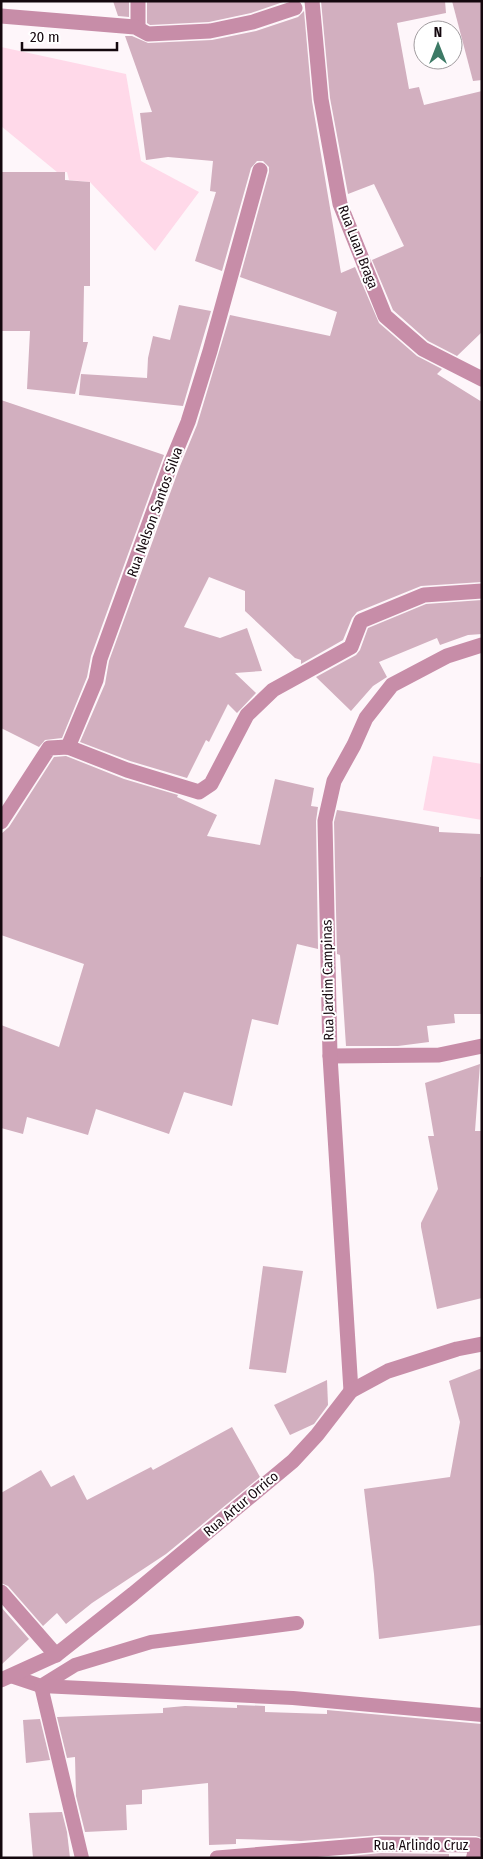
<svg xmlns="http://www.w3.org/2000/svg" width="483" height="1859" viewBox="0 0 483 1859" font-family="'Fira Sans Condensed',sans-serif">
	<rect width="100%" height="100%" fill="#fef6fa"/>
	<g fill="#ffd9e9">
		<polygon points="1,47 126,74 141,161 199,192 155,251 90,182 69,180 67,172 57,172 1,126"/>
		<polygon points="433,756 482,764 482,820 423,810"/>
	</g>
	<g fill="#d2afbf">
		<polygon points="113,1 129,1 129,17 118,16"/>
		<polygon points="147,1 286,1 251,13 209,22 150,25 147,23"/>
		<polygon points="321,1 445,1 446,13 397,23 409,89 419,87 424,105 482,91 482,332 457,356 428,341 393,310 372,260 404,246 374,184 348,194 330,98"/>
		<polygon points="452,1 482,1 482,80 473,81"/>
		<polygon points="304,11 312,101 341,273 355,267 379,323 417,356 442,369 437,374 482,402 482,582 421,586 357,612 352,618 343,640 301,664 301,660 295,658 245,611 245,591 209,577 184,627 220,638 247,628 262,671 235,673 256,693 237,713 228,704 209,742 206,740 187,778 130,761 80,742 105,684 109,661 180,466 197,425 230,315 330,336 337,312 240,277 269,172 269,167 263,161 257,161 251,168 222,271 195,261 216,192 210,191 213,161 168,157 146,160 140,113 152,112 125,36 132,36 148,43 212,40 256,31 298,17"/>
		<polygon points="1,172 65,172 65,180 90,182 90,286 84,286 83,342 88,342 75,394 27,389 30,331 1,331"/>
		<polygon points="179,305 211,311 183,406 79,395 81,374 147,378 148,358 153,336 170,340"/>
		<polygon points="1,400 164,455 91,656 87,677 62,738 45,740 39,747 1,728"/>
		<polygon points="482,600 482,634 468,635 440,645 437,638 379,662 387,677 373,686 351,711 316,677 356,655 360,650 368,628 426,604"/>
		<polygon points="66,756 124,779 178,795 177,797 217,815 207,836 260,845 275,779 314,788 311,806 318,807 316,821 318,949 297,944 278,1025 252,1019 232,1106 184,1092 169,1134 96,1109 88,1135 27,1117 23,1134 1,1128 1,1025 59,1047 84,964 1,935 1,834 9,827 54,757"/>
		<polygon points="337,810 439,827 439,832 480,834 480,877 482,877 482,1014 454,1014 455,1023 427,1026 429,1042 398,1046 346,1046 340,955 337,954 334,822"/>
		<polygon points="480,1064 475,1131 482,1131 482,1298 437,1309 421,1227 421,1223 438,1189 428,1136 434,1136 425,1083"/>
		<polygon points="263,1266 303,1271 286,1373 249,1369"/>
		<polygon points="482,1368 482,1625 379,1639 374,1574 364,1489 450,1477 460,1422 449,1381"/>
		<polygon points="327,1380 328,1405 314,1424 290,1435 274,1405"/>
		<polygon points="232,1427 260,1477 166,1554 92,1603 66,1624 57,1613 43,1626 8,1586 1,1583 1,1493 41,1470 51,1487 74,1475 87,1500 151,1467 153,1470"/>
		<polygon points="1,1607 29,1639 1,1665"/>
		<polygon points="237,1705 265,1706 265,1712 327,1714 327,1710 482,1724 482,1838 476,1836 381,1835 301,1841 236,1839 236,1844 209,1845 208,1783 142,1790 142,1804 126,1805 127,1830 85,1832 76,1796 75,1757 67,1758 57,1717 163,1713 163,1708 185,1706 237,1708"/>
		<polygon points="40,1719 50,1760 26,1763 23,1720"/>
		<polygon points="62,1812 67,1832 70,1858 33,1858 29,1813"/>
		<polygon points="381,1853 449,1854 449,1858 330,1858"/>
	</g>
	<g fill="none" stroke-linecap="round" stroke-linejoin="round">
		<g stroke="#c78da8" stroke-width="14">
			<polyline points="11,1676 41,1686 75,1665 151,1642 297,1623"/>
			<polyline points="82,1858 41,1686 293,1698 482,1715"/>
			<polyline points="473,1858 476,1845"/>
		</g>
		<g stroke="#c78da8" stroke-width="15">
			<polyline points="138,1 138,27"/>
			<polyline points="312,1 321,99 340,204 385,316 423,349 482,379"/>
			<polyline points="1,16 135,27 148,34 210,31 253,22 295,8"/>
			<polyline points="68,747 96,680 100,659 171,463 188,422 210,351 260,170"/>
			<polyline points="1,822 49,748 68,747 127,770 199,792 211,784 247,715 273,690 351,647 361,621 424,595 482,591"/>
			<polyline points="330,1056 439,1055 482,1046"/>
			<polyline points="351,1391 330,1056 325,821 334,781 354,745 366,718 392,685 447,656 482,645"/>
			<polyline points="1,1592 56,1655"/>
			<polyline points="1,1680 56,1655 133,1594 293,1461 317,1435 351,1391 388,1371 457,1349 482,1344"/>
			<polyline points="217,1858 381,1844 476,1845"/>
		</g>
	</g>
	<g text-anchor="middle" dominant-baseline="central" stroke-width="4" stroke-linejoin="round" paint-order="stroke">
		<g font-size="14" fill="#14080e" stroke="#fff">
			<text transform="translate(358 247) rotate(69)">Rua Luan Braga</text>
			<text transform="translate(155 512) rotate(-70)">Rua Nelson Santos Silva</text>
			<text transform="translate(328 980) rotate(-91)">Rua Jardim Campinas</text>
			<text transform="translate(241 1504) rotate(-40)">Rua Artur Orrico</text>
			<text x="421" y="1845">Rua Arlindo Cruz</text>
		</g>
	</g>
	<rect width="483" height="1859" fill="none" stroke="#14080e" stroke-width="5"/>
	<g transform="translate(438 45)"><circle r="24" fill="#ffffff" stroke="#a19c9f"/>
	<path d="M0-4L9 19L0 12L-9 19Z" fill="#3d7a66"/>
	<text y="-8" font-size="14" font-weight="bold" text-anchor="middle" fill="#14080e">N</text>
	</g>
	<path d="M22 42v8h95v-8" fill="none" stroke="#14080e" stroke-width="2.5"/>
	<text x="30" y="42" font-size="15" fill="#14080e" stroke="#ffffff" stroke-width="4" paint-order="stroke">20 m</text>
</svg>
